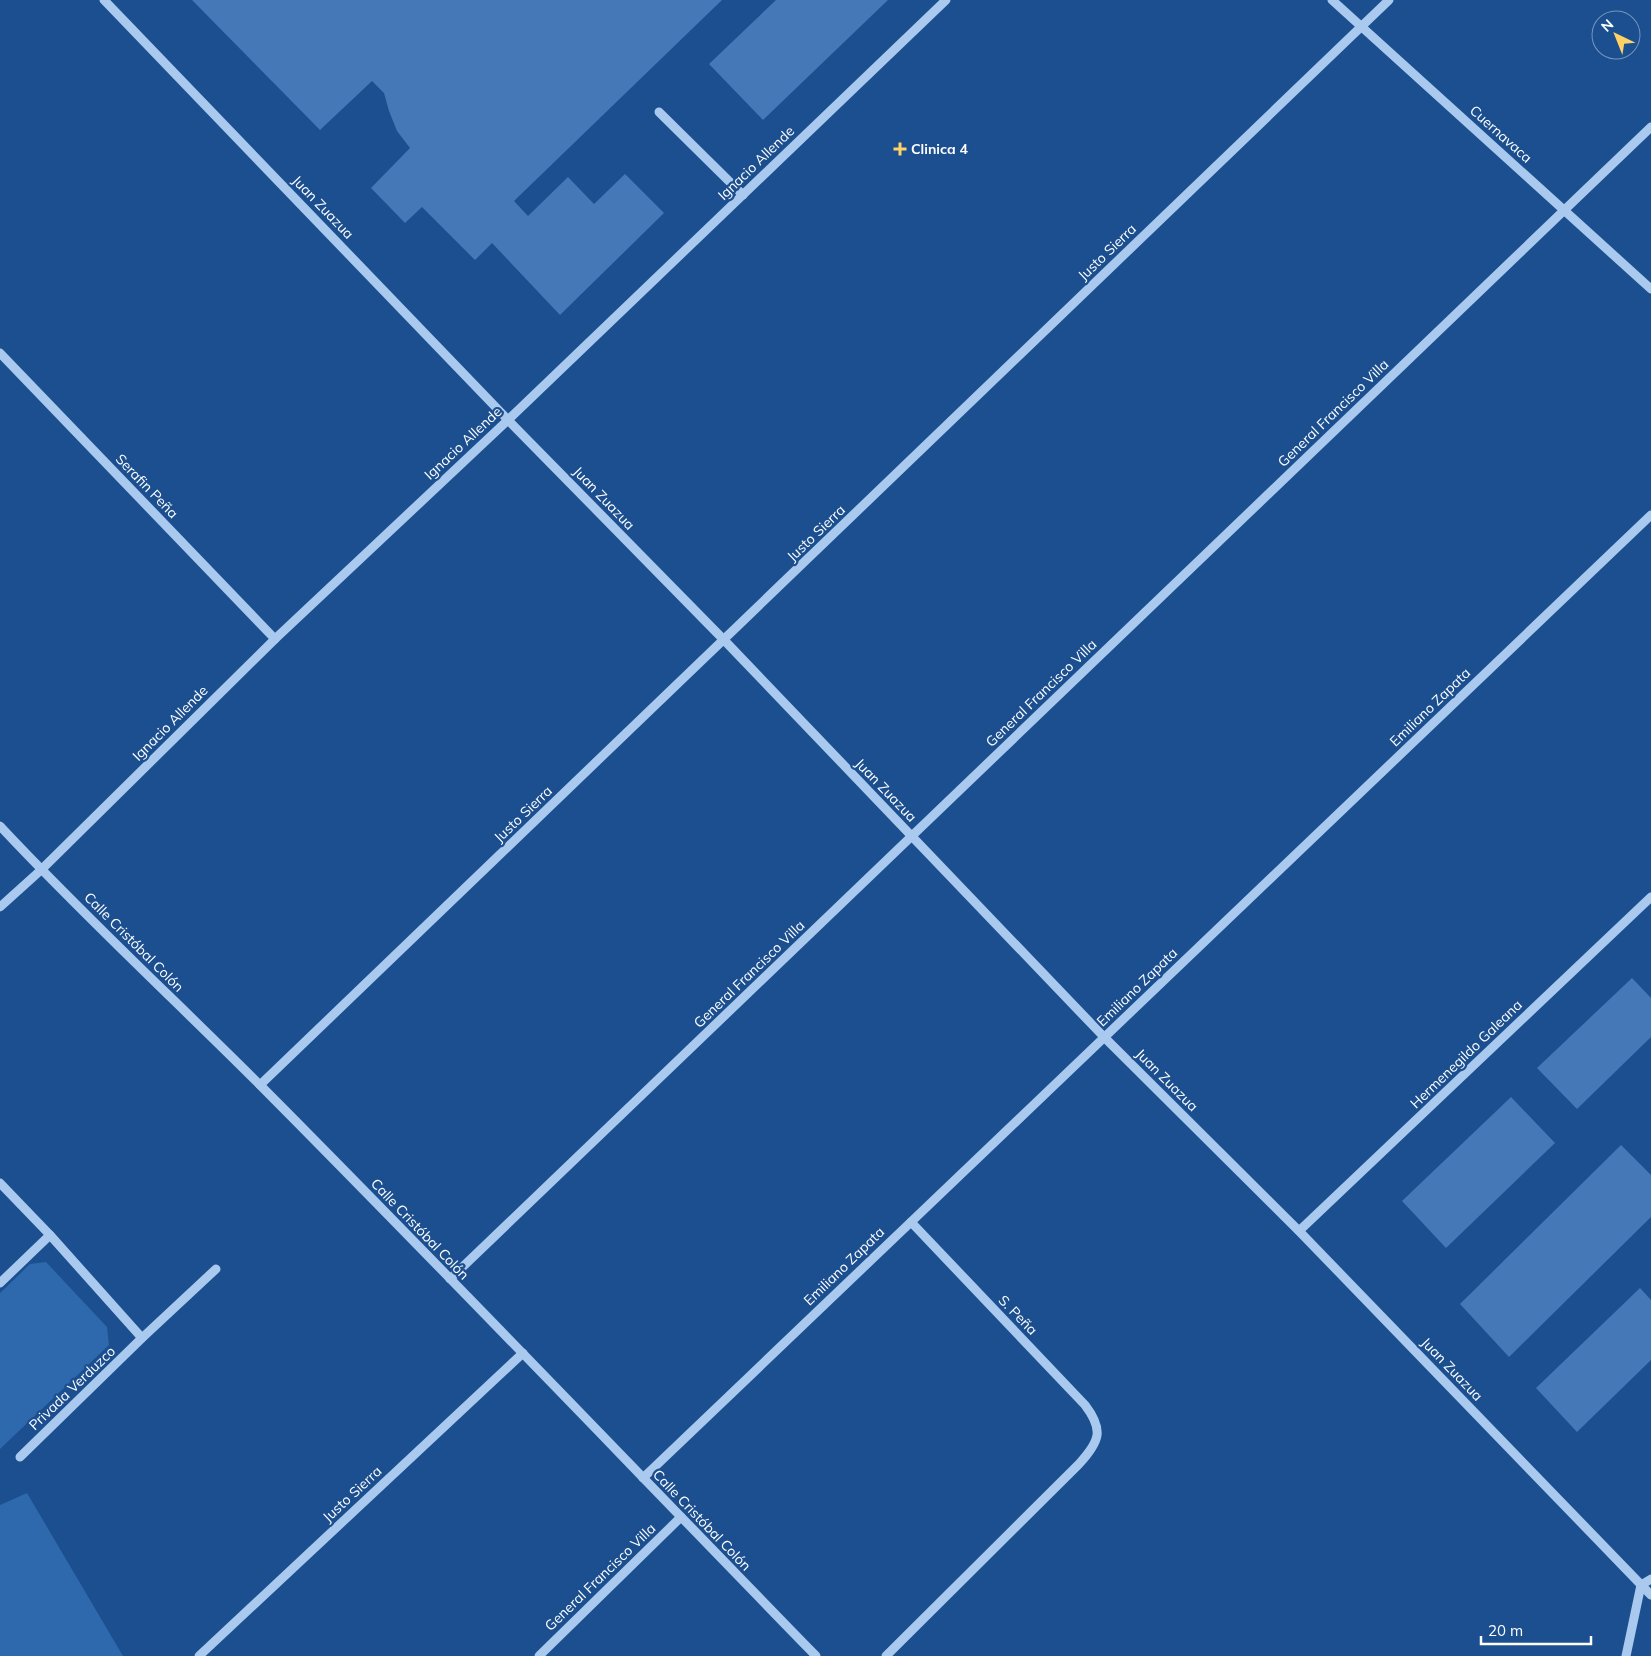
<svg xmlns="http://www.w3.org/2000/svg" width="1651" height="1656" viewBox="0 0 1651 1656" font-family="Mulish,sans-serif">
	<rect width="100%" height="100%" fill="#1b4f8f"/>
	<g fill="#2e69ad">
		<polygon points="46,1262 107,1327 109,1345 0,1449 0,1293 30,1264"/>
		<polygon points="27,1493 123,1656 0,1656 0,1505"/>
	</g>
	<g fill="#4478b7">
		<polygon points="192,0 722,0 514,201 528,216 568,177 594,204 625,174 664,213 560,315 492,243 475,260 422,207 405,223 371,188 410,148 397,131 389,111 384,93 372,81 320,130"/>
		<polygon points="776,0 888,0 763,120 709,64"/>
		<polygon points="1632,978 1651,998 1651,1037 1577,1109 1537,1068"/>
		<polygon points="1511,1097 1555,1143 1446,1248 1402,1201"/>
		<polygon points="1621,1145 1651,1175 1651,1217 1509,1357 1460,1304"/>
		<polygon points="1640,1288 1651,1300 1651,1360 1577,1432 1536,1388"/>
	</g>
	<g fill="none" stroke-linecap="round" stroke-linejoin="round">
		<g stroke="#a9c9ee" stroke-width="9">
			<polyline points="104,0 508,420 724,640 1104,1037 1299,1231 1651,1595"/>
			<polyline points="1332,0 1651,289"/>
			<polyline points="659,112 743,195"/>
			<polyline points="0,353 275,639"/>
			<path d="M0,826C84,916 174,999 261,1086C448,1274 631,1466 816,1656"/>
			<polyline points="0,907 41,870 275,639 508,420 946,0"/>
			<polyline points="260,1085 1389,0"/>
			<polyline points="0,1183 50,1235 142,1338"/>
			<polyline points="1299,1231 1651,897"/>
			<polyline points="450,1279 1651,127"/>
			<polyline points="0,1283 50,1235"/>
			<polyline points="20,1457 142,1338 216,1269"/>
			<polyline points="643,1478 1651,515"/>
			<polyline points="199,1656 523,1353"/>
			<polyline points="539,1656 681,1517"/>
			<path d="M886,1656L1079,1464C1100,1441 1104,1430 1085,1405L911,1222"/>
			<polyline points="1626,1656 1641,1585 1651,1579"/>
		</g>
	</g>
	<path fill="#ffd166" stroke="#1b4f8f" stroke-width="2" d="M897.5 141.5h5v5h5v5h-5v5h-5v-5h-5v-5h5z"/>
	<g text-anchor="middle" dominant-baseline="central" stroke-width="4.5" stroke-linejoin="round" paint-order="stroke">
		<g font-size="14" fill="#fff" stroke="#1b4f8f">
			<text transform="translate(1501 134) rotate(42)">Cuernavaca</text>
			<text transform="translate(756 163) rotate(-44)">Ignacio Allende</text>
			<text transform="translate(323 207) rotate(46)">Juan Zuazua</text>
			<text transform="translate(1107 252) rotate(-44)">Justo Sierra</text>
			<text transform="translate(1333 413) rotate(-44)">General Francisco Villa</text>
			<text transform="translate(463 443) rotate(-43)">Ignacio Allende</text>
			<text transform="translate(147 486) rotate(46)">Serafin Peña</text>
			<text transform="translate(604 498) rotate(46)">Juan Zuazua</text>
			<text transform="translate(816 533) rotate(-44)">Justo Sierra</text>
			<text transform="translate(1041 693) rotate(-44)">General Francisco Villa</text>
			<text transform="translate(1430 707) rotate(-44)">Emiliano Zapata</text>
			<text transform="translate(170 723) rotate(-45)">Ignacio Allende</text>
			<text transform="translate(886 790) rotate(46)">Juan Zuazua</text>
			<text transform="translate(523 814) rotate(-44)">Justo Sierra</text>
			<text transform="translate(134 942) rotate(45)">Calle Cristóbal Colón</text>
			<text transform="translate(749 974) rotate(-44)">General Francisco Villa</text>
			<text transform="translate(1137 987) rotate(-44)">Emiliano Zapata</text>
			<text transform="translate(1466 1054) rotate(-44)">Hermenegildo Galeana</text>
			<text transform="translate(1167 1080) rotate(45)">Juan Zuazua</text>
			<text transform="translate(420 1229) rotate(46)">Calle Cristóbal Colón</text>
			<text transform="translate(844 1266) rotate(-44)">Emiliano Zapata</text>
			<text transform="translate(1018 1315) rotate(46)">S. Peña</text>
			<text transform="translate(1452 1369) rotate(46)">Juan Zuazua</text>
			<text transform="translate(72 1388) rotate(-44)">Privada Verduzco</text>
			<text transform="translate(352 1494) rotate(-43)">Justo Sierra</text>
			<text transform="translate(702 1520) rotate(46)">Calle Cristóbal Colón</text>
			<text transform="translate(600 1577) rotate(-44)">General Francisco Villa</text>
		</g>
		<g font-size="14" font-weight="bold" fill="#fff" stroke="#1b4f8f" text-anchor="start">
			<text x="911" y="149">Clinica 4</text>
		</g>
	</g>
	<g transform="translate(1616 35) rotate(317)"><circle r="24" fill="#1b4f8f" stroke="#7695bc"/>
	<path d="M0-4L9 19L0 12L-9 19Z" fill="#ffd166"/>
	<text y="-8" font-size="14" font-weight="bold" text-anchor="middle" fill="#ffffff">N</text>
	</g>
	<path d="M1481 1636v8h110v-8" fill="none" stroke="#ffffff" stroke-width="2.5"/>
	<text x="1488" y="1636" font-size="15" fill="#ffffff" stroke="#1b4f8f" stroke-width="4" paint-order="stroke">20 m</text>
</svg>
